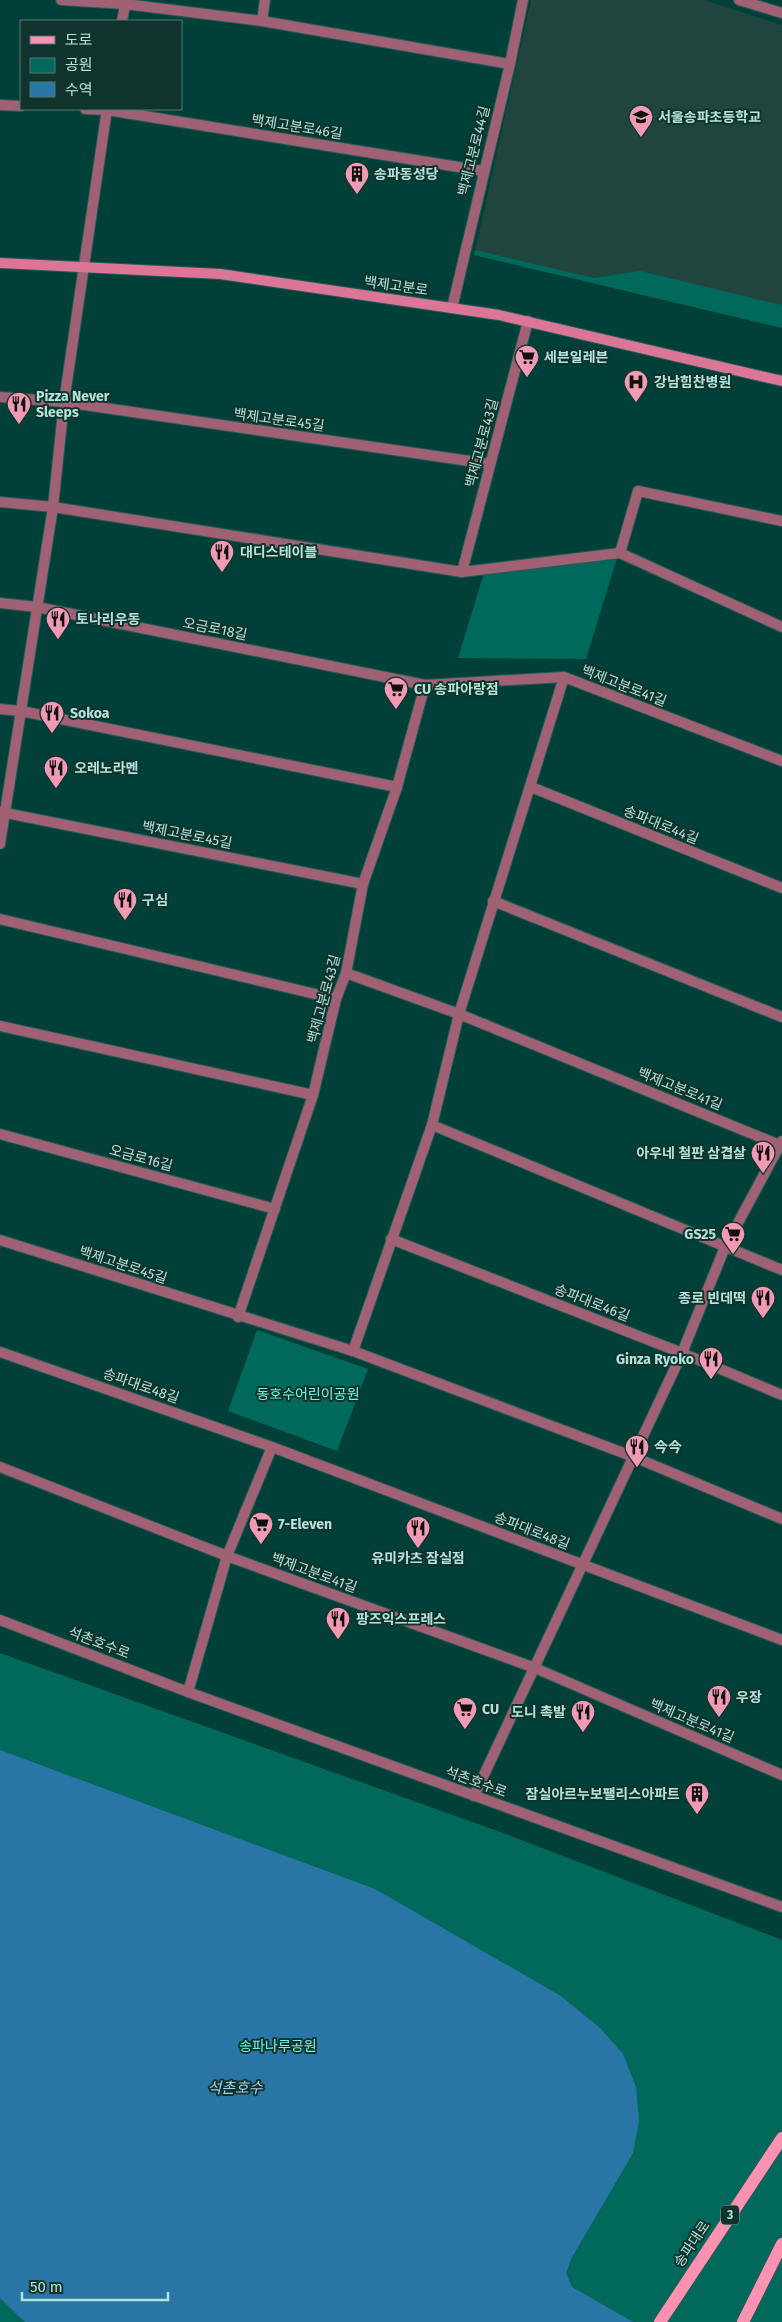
<svg xmlns="http://www.w3.org/2000/svg" width="782" height="2322" viewBox="0 0 782 2322" font-family="'Fira Sans','Noto Sans KR',sans-serif">
	<rect width="100%" height="100%" fill="#004038"/>
	<polygon fill="#20453f" points="531,0 704,0 782,25 782,328 474,255"/>
	<g fill="#01695c">
		<polygon points="475,250 594,278 640,271 782,305 782,328 474,255"/>
		<polygon points="617,558 586,659 458,658 484,573"/>
		<polygon points="257,1330 368,1369 337,1451 228,1411"/>
		<polygon points="0,1653 503,1833 782,1940 782,2322 0,2322"/>
	</g>
	<polygon fill="#2976a6" points="0,1750 375,1889 561,1996 601,2029 623,2054 636,2087 639,2121 633,2153 571,2259 566,2273 572,2287 633,2322 25,2322 0,2298"/>
	<g fill="none" stroke-linecap="round" stroke-linejoin="round">
		<defs>
			<g id="minor">
				<polyline points="61,0 125,4 262,21 510,64"/>
				<polyline points="739,0 782,13"/>
				<polyline points="122,21 126,0"/>
				<polyline points="262,21 265,0"/>
				<polyline points="0,105 21,106"/>
				<polyline points="85,109 107,110 483,171"/>
				<polyline points="452,308 510,64 523,0"/>
				<polyline points="0,397 64,402 490,464"/>
				<polyline points="0,502 53,507 462,572 620,553"/>
				<polyline points="620,553 638,491 782,521"/>
				<polyline points="620,553 782,627"/>
				<polyline points="462,572 528,321"/>
				<polyline points="0,603 37,607 425,685 564,677 782,761"/>
				<polyline points="0,709 21,711 397,787"/>
				<polyline points="531,787 782,888"/>
				<polyline points="0,812 363,884"/>
				<polyline points="0,844 53,507 64,402 107,109"/>
				<polyline points="493,901 782,1017"/>
				<polyline points="0,919 336,999"/>
				<polyline points="346,973 459,1014 782,1146"/>
				<polyline points="0,1026 313,1095"/>
				<polyline points="432,1125 782,1270"/>
				<polyline points="0,1134 275,1209"/>
				<polyline points="391,1239 682,1353 782,1395"/>
				<polyline points="0,1240 353,1351 634,1457 782,1519"/>
				<polyline points="238,1317 313,1095 336,999 346,973 363,884 397,787 425,685"/>
				<polyline points="353,1351 432,1125 459,1014 564,677"/>
				<polyline points="0,1352 272,1447 782,1640"/>
				<polyline points="0,1467 227,1556 535,1668 782,1775"/>
				<polyline points="188,1692 227,1556 272,1447"/>
				<polyline points="474,1796 682,1353 725,1247 782,1141"/>
			</g>
			<polyline id="tertiary" points="0,1620 188,1692 782,1907"/>
			<polyline id="secondary" points="0,263 220,274 499,315 782,381"/>
			<g id="primary">
				<polyline points="660,2322 782,2138"/>
				<polyline points="743,2322 782,2244"/>
			</g>
		</defs>
		<use href="#minor" stroke="#205d55" stroke-width="12"/>
		<use href="#tertiary" stroke="#205d55" stroke-width="12"/>
		<use href="#secondary" stroke="#205d55" stroke-width="12"/>
		<use href="#primary" stroke="#205d55" stroke-width="15"/>
		<use href="#minor" stroke="#a16174" stroke-width="10"/>
		<use href="#tertiary" stroke="#a16174" stroke-width="10"/>
		<use href="#secondary" stroke="#dc7697" stroke-width="10"/>
		<use href="#primary" stroke="#fb92b2" stroke-width="12"/>
	</g>
	<defs>
		<symbol id="school-pin" viewBox="-11 -11 22 30"><path d="M0 17L-7.5 6A9.5 9.5 0 1 1 7.5 6Z" fill="#f19ab3" stroke="#10332d"/><path d="M0-5L7-2L0 1L-7-2ZM-4 1L0 2.5L4 1V4Q0 6-4 4Z" fill="#111"/></symbol>
		<symbol id="building-pin" viewBox="-11 -11 22 30"><path d="M0 17L-7.5 6A9.5 9.5 0 1 1 7.5 6Z" fill="#f19ab3" stroke="#10332d"/><path d="M-4-6H4V6H1V3H-1V6H-4ZM-2.5-4.3h1.7v1.8h-1.7ZM.8-4.3h1.7v1.8H.8ZM-2.5-1h1.7V.8h-1.7ZM.8-1h1.7V.8H.8Z" fill="#111"/></symbol>
		<symbol id="supermarket-pin" viewBox="-11 -11 22 30"><path d="M0 17L-7.5 6A9.5 9.5 0 1 1 7.5 6Z" fill="#f19ab3" stroke="#10332d"/><path d="M-6-5.5h2.5l.6 2H6L4.5 2H-2.5L-4.4-4H-6ZM-1.5 3.2a1.3 1.3 0 1 0 .1 0ZM3 3.2a1.3 1.3 0 1 0 .1 0Z" fill="#111"/></symbol>
		<symbol id="hospital-pin" viewBox="-11 -11 22 30"><path d="M0 17L-7.5 6A9.5 9.5 0 1 1 7.5 6Z" fill="#f19ab3" stroke="#10332d"/><path d="M-5-5h3v3.5h4V-5h3V5h-3V1.5h-4V5h-3Z" fill="#111"/></symbol>
		<symbol id="restaurant-pin" viewBox="-11 -11 22 30"><path d="M0 17L-7.5 6A9.5 9.5 0 1 1 7.5 6Z" fill="#f19ab3" stroke="#10332d"/><path d="M-5-6h1v4h1v-4h1v4h1v-4h1v5L-1.5 .5V6h-2V.5L-5-1ZM5-6V6H3V1.5H1.5Q1.5-4 5-6Z" fill="#111"/></symbol>
	</defs>
	<g fill-rule="evenodd">
		<use href="#school-pin" x="627" y="103" width="28" height="38"/>
		<use href="#building-pin" x="343" y="160" width="28" height="38"/>
		<use href="#supermarket-pin" x="513" y="343" width="28" height="38"/>
		<use href="#hospital-pin" x="622" y="368" width="28" height="38"/>
		<use href="#restaurant-pin" x="5" y="390" width="28" height="38"/>
		<use href="#restaurant-pin" x="208" y="538" width="28" height="38"/>
		<use href="#restaurant-pin" x="44" y="605" width="28" height="38"/>
		<use href="#supermarket-pin" x="382" y="675" width="28" height="38"/>
		<use href="#restaurant-pin" x="38" y="699" width="28" height="38"/>
		<use href="#restaurant-pin" x="42" y="754" width="28" height="38"/>
		<use href="#restaurant-pin" x="111" y="886" width="28" height="38"/>
		<use href="#restaurant-pin" x="749" y="1139" width="28" height="38"/>
		<use href="#supermarket-pin" x="719" y="1220" width="28" height="38"/>
		<use href="#restaurant-pin" x="749" y="1284" width="28" height="38"/>
		<use href="#restaurant-pin" x="697" y="1345" width="28" height="38"/>
		<use href="#restaurant-pin" x="623" y="1433" width="28" height="38"/>
		<use href="#supermarket-pin" x="247" y="1510" width="28" height="38"/>
		<use href="#restaurant-pin" x="404" y="1514" width="28" height="38"/>
		<use href="#restaurant-pin" x="324" y="1605" width="28" height="38"/>
		<use href="#restaurant-pin" x="705" y="1683" width="28" height="38"/>
		<use href="#supermarket-pin" x="451" y="1695" width="28" height="38"/>
		<use href="#restaurant-pin" x="569" y="1698" width="28" height="38"/>
		<use href="#building-pin" x="683" y="1780" width="28" height="38"/>
	</g>
	<g text-anchor="middle" dominant-baseline="central" stroke-width="4" stroke-linejoin="round" paint-order="stroke">
		<rect fill="#10332d" stroke="#82aea5" stroke-width="1" x="721" y="2205.5" width="18" height="19" rx="4"/>
		<g font-size="12" font-weight="bold" fill="#b3e3d9">
			<text x="730" y="2215">3</text>
		</g>
		<g font-size="14" font-weight="bold" fill="#b3e3d9" stroke="#10332d" text-anchor="start">
			<text x="658" y="117">서울송파초등학교</text>
			<text x="374" y="174">송파동성당</text>
			<text x="544" y="357">세븐일레븐</text>
			<text x="654" y="382">강남힘찬병원</text>
			<text x="36" y="396">Pizza Never<tspan x="36" dy="16">Sleeps</tspan></text>
			<text x="240" y="552">대디스테이블</text>
			<text x="76" y="619">토나리우동</text>
			<text x="414" y="689">CU 송파아랑점</text>
			<text x="70" y="713">Sokoa</text>
			<text x="74" y="768">오레노라멘</text>
			<text x="142" y="900">구심</text>
			<text x="746" y="1153" text-anchor="end">아우네 철판 삼겹살</text>
			<text x="716" y="1234" text-anchor="end">GS25</text>
			<text x="746" y="1298" text-anchor="end">종로 빈데떡</text>
			<text x="694" y="1359" text-anchor="end">Ginza Ryoko</text>
			<text x="654" y="1447">今今</text>
			<text x="278" y="1524">7-Eleven</text>
			<text x="418" y="1558" text-anchor="middle">유미카츠 잠실점</text>
			<text x="356" y="1619">팡즈익스프레스</text>
			<text x="736" y="1697">우장</text>
			<text x="482" y="1709">CU</text>
			<text x="566" y="1712" text-anchor="end">도니 촉발</text>
			<text x="680" y="1794" text-anchor="end">잠실아르누보팰리스아파트</text>
		</g>
		<g font-size="14" fill="#b3e3d9" stroke="#10332d">
			<text transform="translate(297 127) rotate(9)">백제고분로46길</text>
			<text transform="translate(474 151) rotate(-76)">백제고분로44길</text>
			<text transform="translate(396 286) rotate(8)">백제고분로</text>
			<text transform="translate(279 420) rotate(8)">백제고분로45길</text>
			<text transform="translate(482 443) rotate(-75)">백제고분로43길</text>
			<text transform="translate(215 629) rotate(11)">오금로18길</text>
			<text transform="translate(624 686) rotate(21)">백제고분로41길</text>
			<text transform="translate(661 825) rotate(22)">송파대로44길</text>
			<text transform="translate(187 835) rotate(11)">백제고분로45길</text>
			<text transform="translate(324 999) rotate(-75)">백제고분로43길</text>
			<text transform="translate(680 1089) rotate(22)">백제고분로41길</text>
			<text transform="translate(141 1158) rotate(15)">오금로16길</text>
			<text transform="translate(123 1265) rotate(18)">백제고분로45길</text>
			<text transform="translate(592 1303) rotate(21)">송파대로46길</text>
			<text transform="translate(141 1386) rotate(19)">송파대로48길</text>
			<text transform="translate(532 1531) rotate(21)">송파대로48길</text>
			<text transform="translate(314 1573) rotate(20)">백제고분로41길</text>
			<text transform="translate(99 1643) rotate(21)">석촌호수로</text>
			<text transform="translate(692 1721) rotate(23)">백제고분로41길</text>
			<text transform="translate(476 1782) rotate(20)">석촌호수로</text>
			<text transform="translate(692 2244) rotate(-56)">송파대로</text>
		</g>
		<g font-size="14" fill="#69fae3" stroke="#10332d">
			<text x="308" y="1394">동호수어린이공원</text>
			<text x="278" y="2046">송파나루공원</text>
		</g>
		<g font-size="15" font-style="italic" fill="#a1ccec" stroke="#10332d">
			<text x="235" y="2088">석촌호수</text>
		</g>
	</g>
	<rect x="20" y="20" width="162" height="90" fill="#10332d" stroke="#517972"/>
	<rect x="30" y="36" width="25" height="8" fill="#fb92b2" stroke="#517972"/>
	<text x="65" y="45" font-size="15" fill="#b3e3d9">도로</text>
	<rect x="30" y="58" width="25" height="15" fill="#01695c" stroke="#517972"/>
	<text x="65" y="70" font-size="15" fill="#b3e3d9">공원</text>
	<rect x="30" y="82" width="25" height="15" fill="#2976a6" stroke="#517972"/>
	<text x="65" y="95" font-size="15" fill="#b3e3d9">수역</text>
	<path d="M22 2292v8h146v-8" fill="none" stroke="#b3e3d9" stroke-width="2.5"/>
	<text x="30" y="2292" font-size="15" fill="#b3e3d9" stroke="#10332d" stroke-width="4" paint-order="stroke">50 m</text>
</svg>
